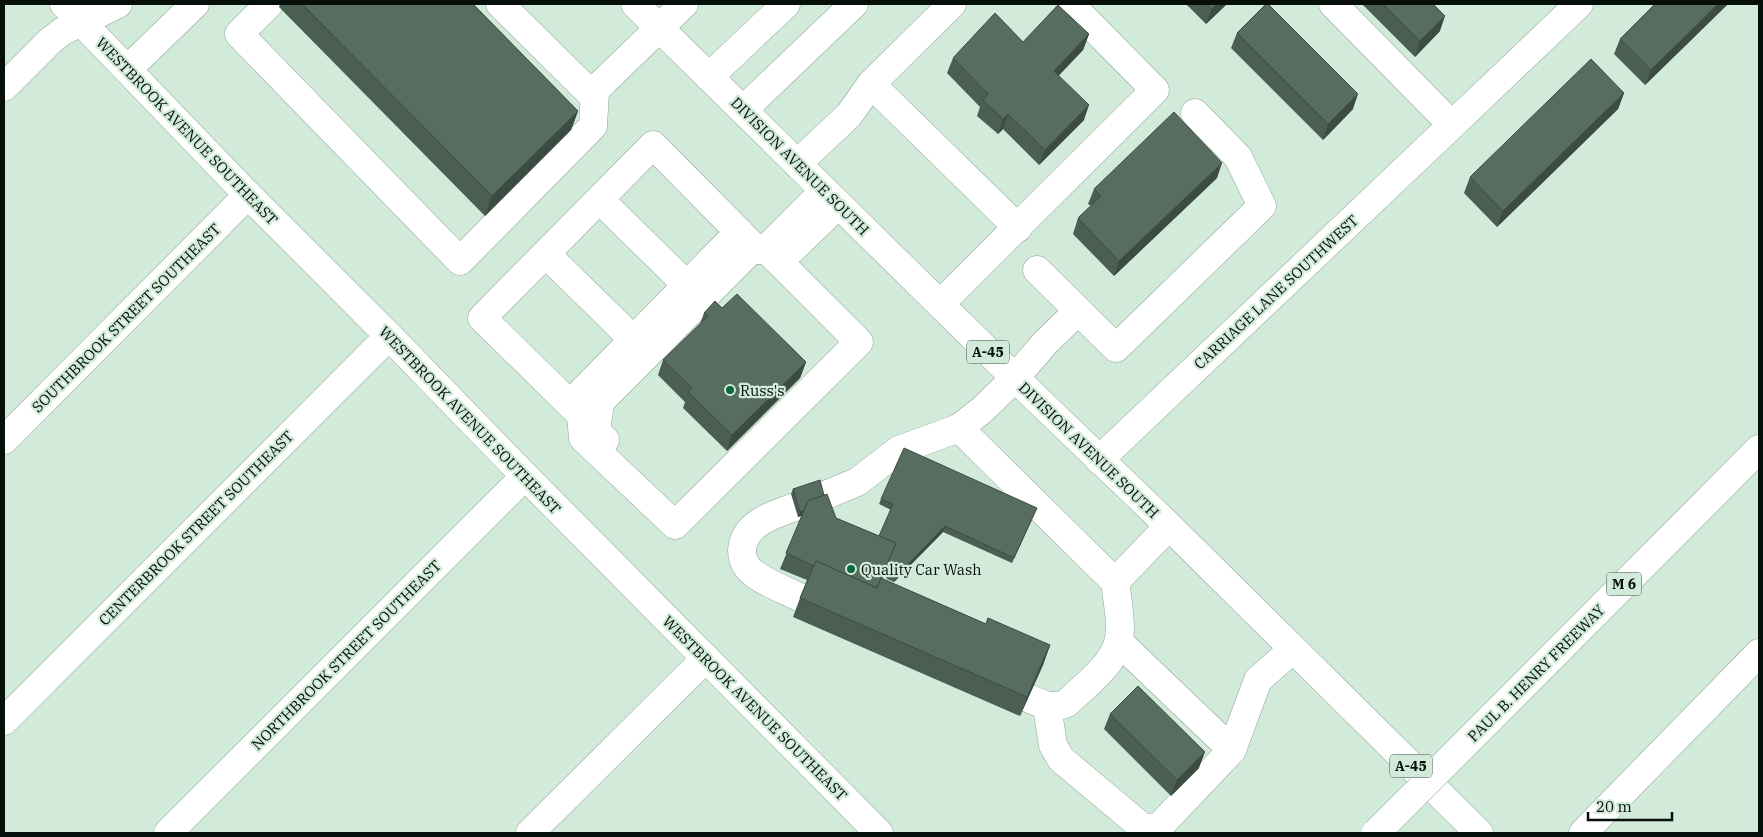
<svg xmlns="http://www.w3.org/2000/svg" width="1763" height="837" viewBox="0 0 1763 837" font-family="'IBM Plex Serif',serif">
	<rect width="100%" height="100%" fill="#d1ead9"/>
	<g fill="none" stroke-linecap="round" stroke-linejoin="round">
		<defs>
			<g id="minor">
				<polyline points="64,4 248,195 389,336 525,476 879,833"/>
				<polyline points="269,4 239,34 460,261 593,126 595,90"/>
				<polyline points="500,4 591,94 684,4"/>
				<polyline points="1333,4 1452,125 1579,4"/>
				<polyline points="128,69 195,4"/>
				<polyline points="709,77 786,4"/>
				<polyline points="871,84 1018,228"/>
				<polyline points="4,87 50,41 63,31 118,4"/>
				<polyline points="743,110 854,4"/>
				<polyline points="797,164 849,115 871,84 952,4"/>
				<polyline points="600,200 699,297"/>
				<polyline points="757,250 653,145 482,318 581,415 583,438 675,525 859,342 766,249"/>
				<polyline points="546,254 645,351"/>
				<polyline points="784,257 838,205"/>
				<polyline points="1037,270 1116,348 1262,206 1238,157 1195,113"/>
				<polyline points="940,304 1155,90 1070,4"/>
				<polyline points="570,404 739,232"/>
				<polyline points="959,428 1115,582"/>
				<polyline points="4,440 248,195"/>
				<polyline points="605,440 596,431 600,402 750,251 766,249 824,191"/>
				<polyline points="1099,460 1452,125"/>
				<polyline points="821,497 857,482 899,450 959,428 982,410 1015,378 1045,343 1078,311"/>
				<path d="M795,507C773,515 744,523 742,550C742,557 743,562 748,568C759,581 786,590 801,598"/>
				<polyline points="1119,642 1232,750"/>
				<path d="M1028,698C1041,704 1053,710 1067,703C1088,682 1120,662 1120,629C1120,613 1117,597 1115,582L1169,526"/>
				<polyline points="1047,706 1053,745 1061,759 1142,827 1157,829 1232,750 1258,680 1293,649"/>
				<polyline points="4,721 389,336"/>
				<polyline points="168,833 525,476"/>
				<polyline points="530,833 706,658"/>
			</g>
			<polyline id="major" points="635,4 1015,378 1169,526 1479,833"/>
			<g id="highway">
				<polyline points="1490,719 1759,449"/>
				<polyline points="1583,833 1759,653"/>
			</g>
		</defs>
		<use href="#minor" stroke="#8fa797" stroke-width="29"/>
		<use href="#major" stroke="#8fa797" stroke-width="29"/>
		<use href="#highway" stroke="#8fa797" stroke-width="29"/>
		<use href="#minor" stroke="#fff" stroke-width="28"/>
		<use href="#major" stroke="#fff" stroke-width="28"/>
		<use href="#highway" stroke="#fff" stroke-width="28"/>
		<defs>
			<polyline id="highway-bridge" points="1376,833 1490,719"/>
		</defs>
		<use href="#highway-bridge" stroke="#8fa797" stroke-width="29" stroke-linecap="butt"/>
		<use href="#highway-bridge" stroke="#fff" stroke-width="28"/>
	</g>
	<g fill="#4b5e52">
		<polygon points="280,4 473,4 578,111 571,130 485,216 279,7"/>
		<polygon points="1186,4 1227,4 1206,24"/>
		<polygon points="1362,4 1433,4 1440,31 1415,57"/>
		<polygon points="1728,4 1645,85 1614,54 1620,39"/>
		<polygon points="1237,33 1353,109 1323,140 1231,48"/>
		<polygon points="1089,34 1083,50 1058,76 1084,120 1039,165 1003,129 998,134 977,116 980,107 947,73 953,58 1023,42"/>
		<polygon points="1624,93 1618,109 1497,227 1464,193 1470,177"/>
		<polygon points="1217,178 1114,276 1073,234 1078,218 1091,206 1088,204 1094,189"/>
		<polygon points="722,308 806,362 800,378 727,451 683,408 685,402 658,375 663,360 700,324 704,313"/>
		<polygon points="793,489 824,495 836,518 879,536 891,510 879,504 881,499 1037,508 1012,563 943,532 894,582 887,579 884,573 885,572 882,579 986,624 1050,645 1043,665 1020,716 793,617 800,598 807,580 780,569 802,516 798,517 791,494"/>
		<polygon points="1110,714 1199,768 1171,796 1104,729"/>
	</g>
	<g fill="#3d4c42">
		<polygon points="1217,4 1227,4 1206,24 1212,9"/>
		<polygon points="1718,4 1728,4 1645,85 1651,70"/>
		<polygon points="1445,16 1440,31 1415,57 1420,41"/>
		<polygon points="1089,34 1083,50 1048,87 1054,71"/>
		<polygon points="1624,93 1618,109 1497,227 1503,211"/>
		<polygon points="1358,94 1353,109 1323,140 1328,124"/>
		<polygon points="1089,105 1084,120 1039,165 1045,150"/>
		<polygon points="578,111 571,130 485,216 492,196"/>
		<polygon points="1008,114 1003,129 998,134 1003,119"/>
		<polygon points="1222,163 1217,178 1114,276 1119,261"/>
		<polygon points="806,362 800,378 727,451 732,435"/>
		<polygon points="827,503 825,508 798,517 800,512"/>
		<polygon points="945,526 943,532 894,582 896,577"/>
		<polygon points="1050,645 1043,665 1020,716 1027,697"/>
		<polygon points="1205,752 1199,768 1171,796 1177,780"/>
	</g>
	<g fill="#576d5f" stroke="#3d4c42">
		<polygon points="302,4 473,4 578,111 492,196"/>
		<polygon points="1207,4 1217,4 1212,9"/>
		<polygon points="1266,4 1268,4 1358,94 1328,124 1237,33"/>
		<polygon points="1383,4 1433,4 1445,16 1420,41"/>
		<polygon points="1655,4 1718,4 1651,70 1620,39"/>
		<polygon points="1058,5 1089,34 1054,71 1089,105 1045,150 1008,114 1003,119 983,100 988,94 953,58 995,13 1023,42"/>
		<polygon points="1591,59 1624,93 1503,211 1470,177"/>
		<polygon points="1174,112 1222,163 1119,261 1078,218 1101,196 1094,189"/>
		<polygon points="737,294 806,362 732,435 688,392 692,388 663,360 708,316 704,313 715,301 722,308"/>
		<polygon points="904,448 1037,508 1014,558 945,526 896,577 889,574 886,567 896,543 879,536 893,504 881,499"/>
		<polygon points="820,480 824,495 808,501 804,510 800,512 793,489"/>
		<polygon points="827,494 836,518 896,543 877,588 816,561 814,566 786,553 808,501"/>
		<polygon points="816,561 877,588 881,578 986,624 988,618 1050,645 1027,697 800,598"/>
		<polygon points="1138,686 1205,752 1177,780 1110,714"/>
	</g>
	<g fill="#096a3e" stroke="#d1ead9" stroke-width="2">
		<circle cx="730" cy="390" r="5"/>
		<circle cx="851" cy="569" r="5"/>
	</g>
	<g text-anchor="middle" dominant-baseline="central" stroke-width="4.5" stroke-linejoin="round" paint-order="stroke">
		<g fill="#d1ead9" stroke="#445148" stroke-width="1">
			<rect x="967" y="340.5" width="42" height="23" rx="4"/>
			<rect x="1606.5" y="572.5" width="35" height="23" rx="4"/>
			<rect x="1390" y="754.5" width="42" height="23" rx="4"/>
		</g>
		<g font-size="14" font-weight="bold" fill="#070f0a">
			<text x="988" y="352">A-45</text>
			<text x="1624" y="584">M 6</text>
			<text x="1411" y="766">A-45</text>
		</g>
		<g font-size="15" fill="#070f0a" stroke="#d1ead9">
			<text transform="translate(187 131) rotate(46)">WESTBROOK AVENUE SOUTHEAST</text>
			<text transform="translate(800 166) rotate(45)">DIVISION AVENUE SOUTH</text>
			<text transform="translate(1276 292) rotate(-43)">CARRIAGE LANE SOUTHWEST</text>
			<text transform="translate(126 318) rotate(-45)">SOUTHBROOK STREET SOUTHEAST</text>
			<text transform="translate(470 420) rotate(46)">WESTBROOK AVENUE SOUTHEAST</text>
			<text transform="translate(1089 450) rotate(44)">DIVISION AVENUE SOUTH</text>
			<text transform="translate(196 528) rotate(-45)">CENTERBROOK STREET SOUTHEAST</text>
			<text transform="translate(346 655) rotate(-45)">NORTHBROOK STREET SOUTHEAST</text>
			<text transform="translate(1536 673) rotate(-45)">PAUL B. HENRY FREEWAY</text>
			<text transform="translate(755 708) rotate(45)">WESTBROOK AVENUE SOUTHEAST</text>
		</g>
		<g font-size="15" fill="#070f0a" stroke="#d1ead9" text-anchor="start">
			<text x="740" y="390">Russ's</text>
			<text x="861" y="569">Quality Car Wash</text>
		</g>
	</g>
	<rect width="1763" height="837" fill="none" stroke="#070f0a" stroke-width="10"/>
	<path d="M1588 812v8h84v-8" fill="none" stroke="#070f0a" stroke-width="2.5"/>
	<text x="1596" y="812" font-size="15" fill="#070f0a" stroke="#d1ead9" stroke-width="4" paint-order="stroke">20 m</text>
</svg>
